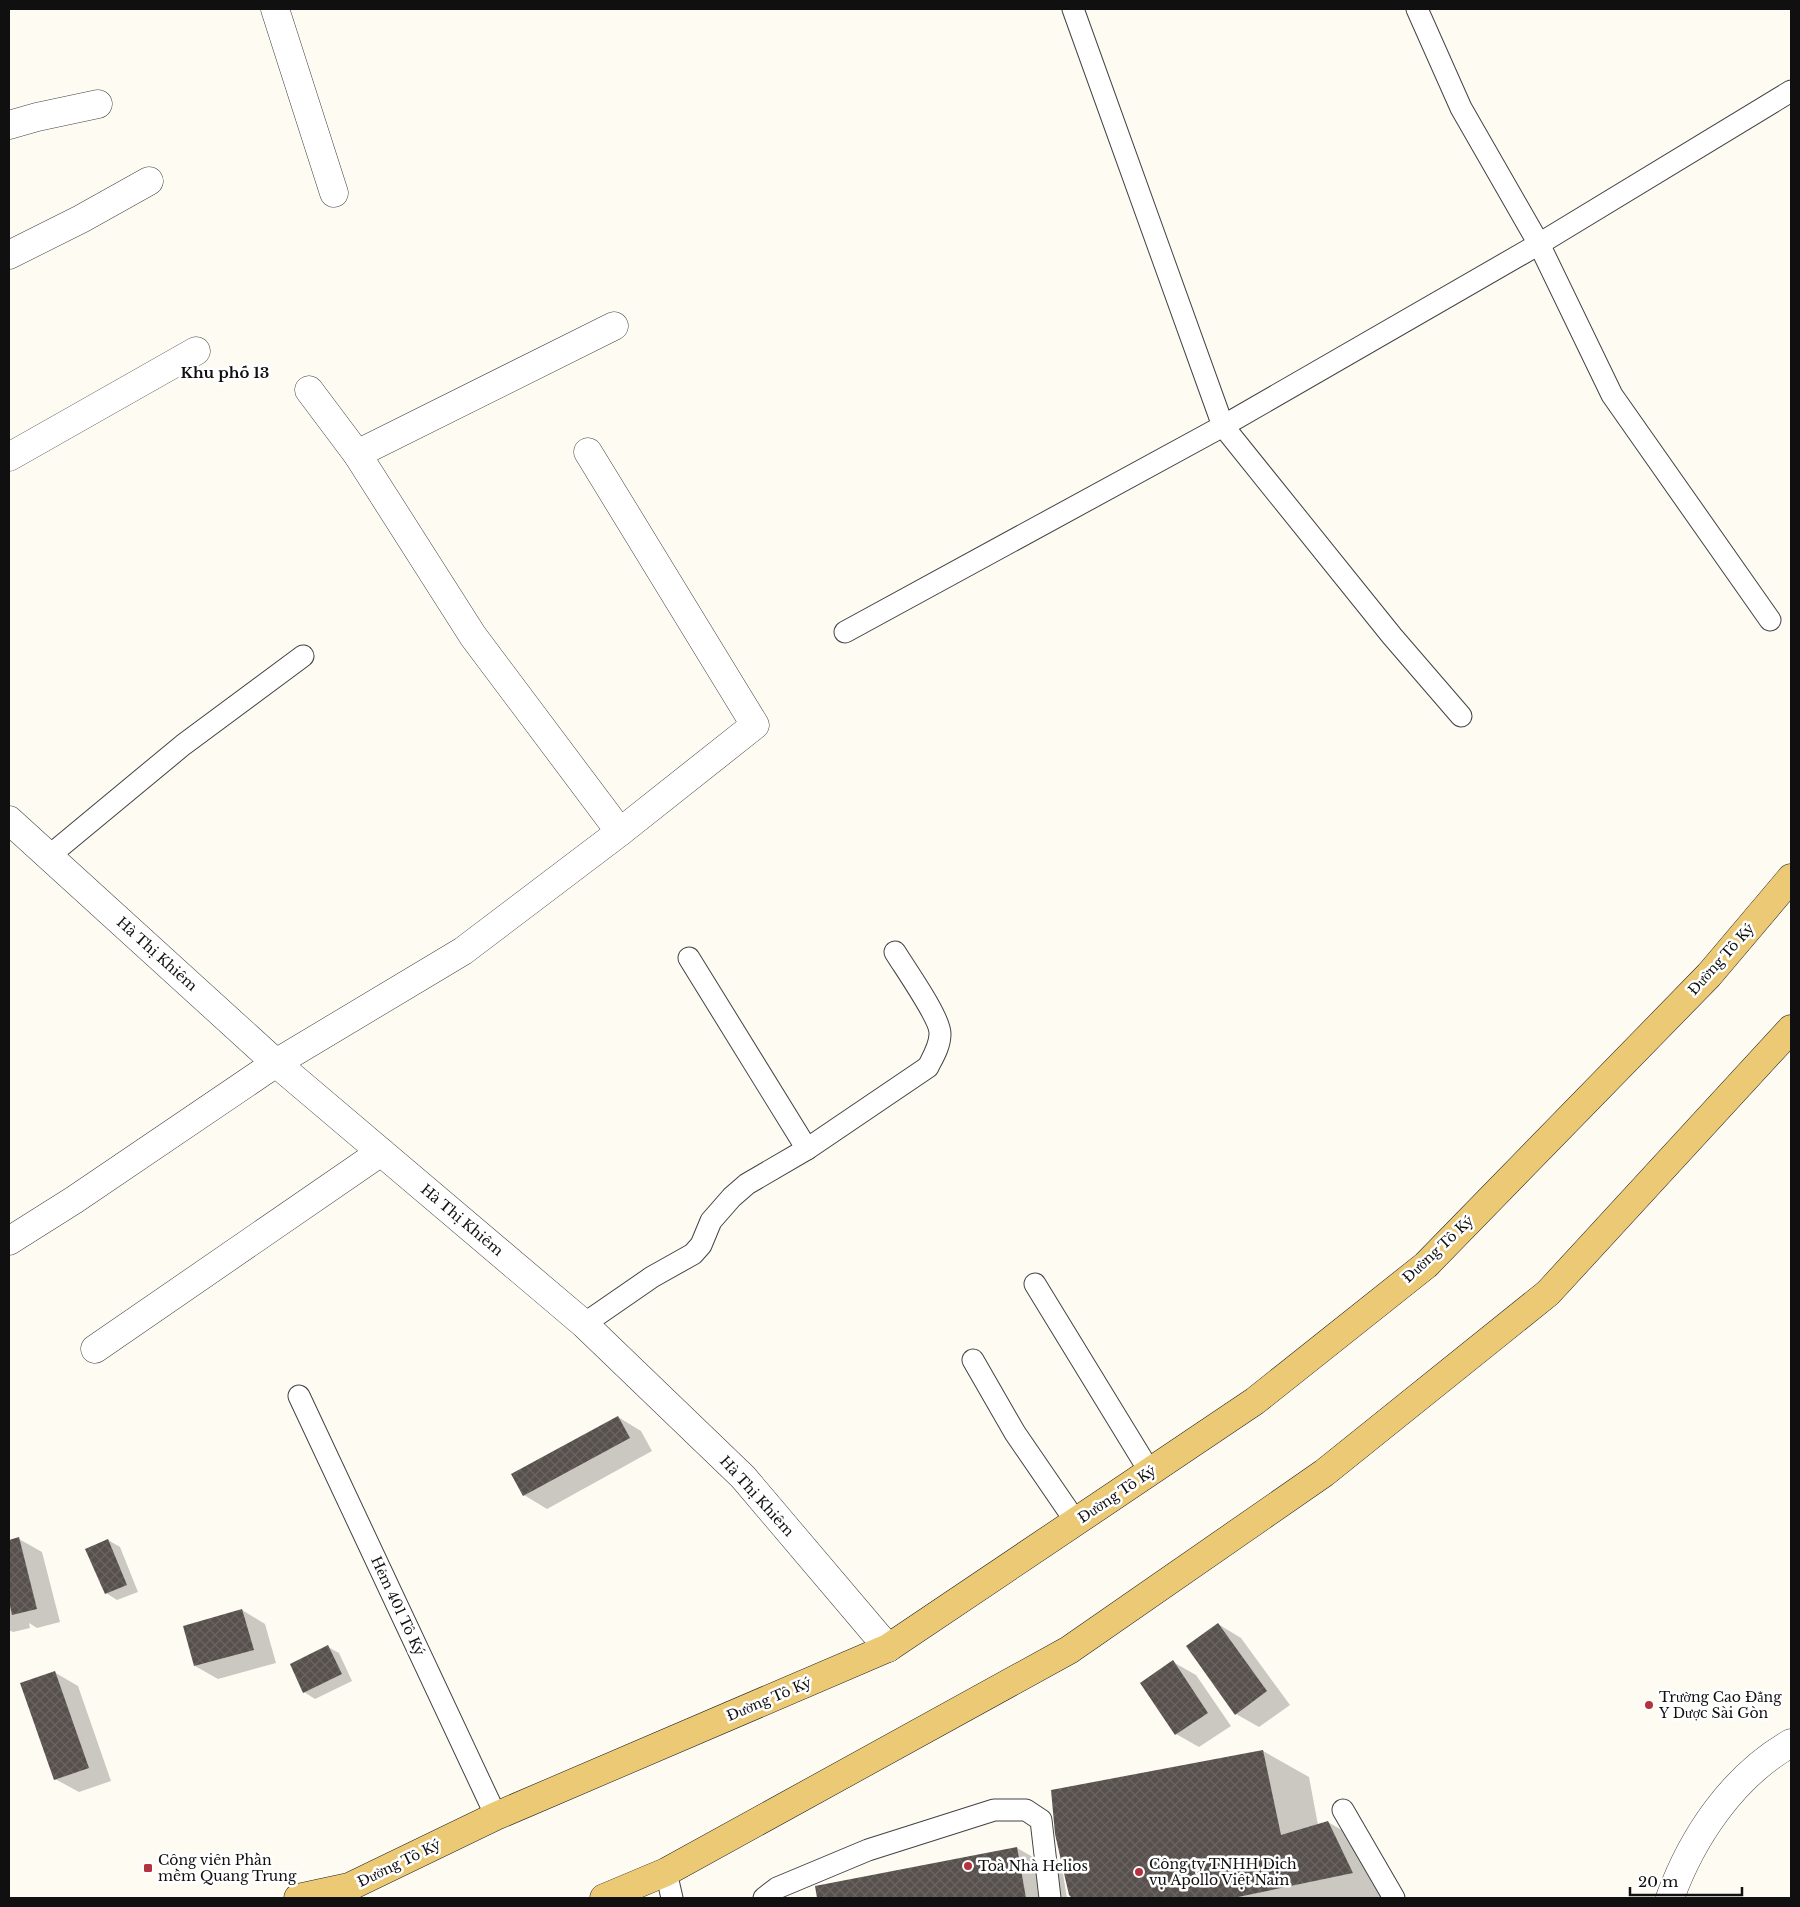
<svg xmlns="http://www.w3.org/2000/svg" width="1800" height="1907" viewBox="0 0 1800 1907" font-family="'Libre Baskerville',serif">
	<defs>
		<pattern id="building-cross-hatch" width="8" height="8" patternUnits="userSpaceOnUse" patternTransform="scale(1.25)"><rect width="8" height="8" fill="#57504d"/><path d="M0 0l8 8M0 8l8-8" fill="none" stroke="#6a6562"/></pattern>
	</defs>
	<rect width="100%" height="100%" fill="#fefbf3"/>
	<g fill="#0003">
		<polygon points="618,1417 641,1431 652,1451 547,1509 524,1495"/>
		<polygon points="9,1539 9,1541 19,1539 42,1552 60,1622 37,1628 29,1623 30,1628 13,1632 9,1630"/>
		<polygon points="108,1540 120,1547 138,1592 117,1600 106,1593"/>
		<polygon points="242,1610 265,1624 276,1663 218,1679 195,1666"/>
		<polygon points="1218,1624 1241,1638 1290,1705 1259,1727 1236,1714"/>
		<polygon points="328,1647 339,1653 352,1681 315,1699 304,1692"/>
		<polygon points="1173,1662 1196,1675 1231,1726 1199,1747 1176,1734"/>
		<polygon points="54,1672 78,1686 111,1781 79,1792 55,1779"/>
		<polygon points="1263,1751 1309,1777 1318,1825 1328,1822 1374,1849 1397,1898 1073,1898 1070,1895"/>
		<polygon points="1017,1848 1063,1874 1067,1898 818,1898 817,1887"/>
	</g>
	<g fill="url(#building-cross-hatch)">
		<polygon points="618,1416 630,1438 523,1496 511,1474"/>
		<polygon points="19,1537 37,1609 12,1615 9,1601 9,1540"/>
		<polygon points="108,1539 127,1585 105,1594 85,1549"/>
		<polygon points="242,1609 254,1650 194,1666 183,1626"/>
		<polygon points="1218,1623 1267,1691 1235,1715 1186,1646"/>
		<polygon points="328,1645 342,1674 303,1693 290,1664"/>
		<polygon points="1173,1660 1208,1713 1175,1735 1140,1683"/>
		<polygon points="55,1671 89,1768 54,1780 20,1683"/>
		<polygon points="1263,1750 1281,1835 1328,1821 1353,1873 1233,1898 1072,1898 1069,1895 1055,1834 1051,1790"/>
		<polygon points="1017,1847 1026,1898 817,1898 815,1886"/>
	</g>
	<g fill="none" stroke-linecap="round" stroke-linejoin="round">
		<defs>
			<g id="lane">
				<polyline points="1073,9 1223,426 1539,244 1791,91"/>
				<polyline points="1417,9 1461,108 1539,244 1612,395 1770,620"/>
				<polyline points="845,632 1223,426 1392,636 1461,716"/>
				<polyline points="49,856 183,745 303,656"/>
				<path d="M689,958L807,1149L928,1067C933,1057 940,1046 940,1034C941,1019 904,967 895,952"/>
				<polyline points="1035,1284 1150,1472"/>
				<polyline points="584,1324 652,1277 693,1254 701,1245 711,1221 732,1197 747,1184 807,1149"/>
				<polyline points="973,1360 1015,1433 1076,1522"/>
				<polyline points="299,1396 496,1816"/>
				<polyline points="1343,1810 1394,1898"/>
				<polyline points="666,1872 672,1898"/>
				<polyline points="764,1898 777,1888 868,1850 994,1810 1026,1810 1041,1820 1050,1898"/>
			</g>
			<g id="street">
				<polyline points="275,9 334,193"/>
				<polyline points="9,125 37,117 98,104"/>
				<polyline points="9,255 81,219 149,181"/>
				<polyline points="588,452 755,725 620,832"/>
				<polyline points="357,454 614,326"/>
				<polyline points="9,457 196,351"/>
				<polyline points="9,820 276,1063 584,1324 743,1477 888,1648"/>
				<polyline points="9,1241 74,1200 276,1063 463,951 620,832 473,636 357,454 309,390"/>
				<polyline points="95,1349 381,1152"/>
				<path d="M1670,1898C1692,1837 1733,1776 1791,1743"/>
			</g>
			<g id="primary">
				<polyline points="298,1898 349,1887 496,1816 888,1648 1255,1401 1426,1265 1709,975 1791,878"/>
				<polyline points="604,1898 666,1872 1069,1650 1324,1473 1548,1293 1791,1029"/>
			</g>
		</defs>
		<use href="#lane" stroke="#434343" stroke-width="23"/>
		<use href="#street" stroke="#434343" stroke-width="29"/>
		<use href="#primary" stroke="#212121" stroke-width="29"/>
		<use href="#lane" stroke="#fff" stroke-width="21"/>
		<use href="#street" stroke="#fff" stroke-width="28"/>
		<use href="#primary" stroke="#ecca75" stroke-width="28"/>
	</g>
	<g fill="#b4333f" stroke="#fff" stroke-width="2">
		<circle cx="1649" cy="1705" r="5"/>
		<circle cx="968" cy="1866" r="5"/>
		<rect x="143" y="1863" width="10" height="10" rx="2.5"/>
		<circle cx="1139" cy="1872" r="5"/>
	</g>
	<g text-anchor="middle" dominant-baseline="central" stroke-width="5" stroke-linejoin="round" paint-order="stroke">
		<g font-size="14" fill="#101010" stroke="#fff">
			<text transform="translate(157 954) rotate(42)">Hà Thị Khiêm</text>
			<text transform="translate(1721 959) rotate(-48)">Đường Tô Ký</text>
			<text transform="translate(462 1220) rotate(40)">Hà Thị Khiêm</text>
			<text transform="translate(1438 1249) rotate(-43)">Đường Tô Ký</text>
			<text transform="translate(1117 1494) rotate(-34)">Đường Tô Ký</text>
			<text transform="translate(757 1496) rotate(48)">Hà Thị Khiêm</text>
			<text transform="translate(398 1606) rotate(65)">Hẻm 401 Tô Ký</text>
			<text transform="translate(769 1699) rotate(-23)">Đường Tô Ký</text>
			<text transform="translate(399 1863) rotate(-26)">Đường Tô Ký</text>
		</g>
		<g font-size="14" fill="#101010" stroke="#fff" text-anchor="start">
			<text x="1659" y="1697">Trường Cao Đẳng<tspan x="1659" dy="16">Y Dược Sài Gòn</tspan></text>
			<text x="158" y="1860">Công viên Phần<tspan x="158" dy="16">mềm Quang Trung</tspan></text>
			<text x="1149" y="1864">Công ty TNHH Dịch<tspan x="1149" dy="16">vụ Apollo Việt Nam</tspan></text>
			<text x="978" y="1866">Toà Nhà Helios</text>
		</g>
		<g font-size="15" font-weight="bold" fill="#101010" stroke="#fff">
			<text x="225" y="372">Khu phố 13</text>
		</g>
	</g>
	<rect width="1800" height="1907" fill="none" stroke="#101010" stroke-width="20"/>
	<path d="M1630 1887v8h112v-8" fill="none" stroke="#101010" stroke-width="2.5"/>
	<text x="1638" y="1887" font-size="15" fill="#101010" stroke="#ffffff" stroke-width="4" paint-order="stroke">20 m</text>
</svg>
